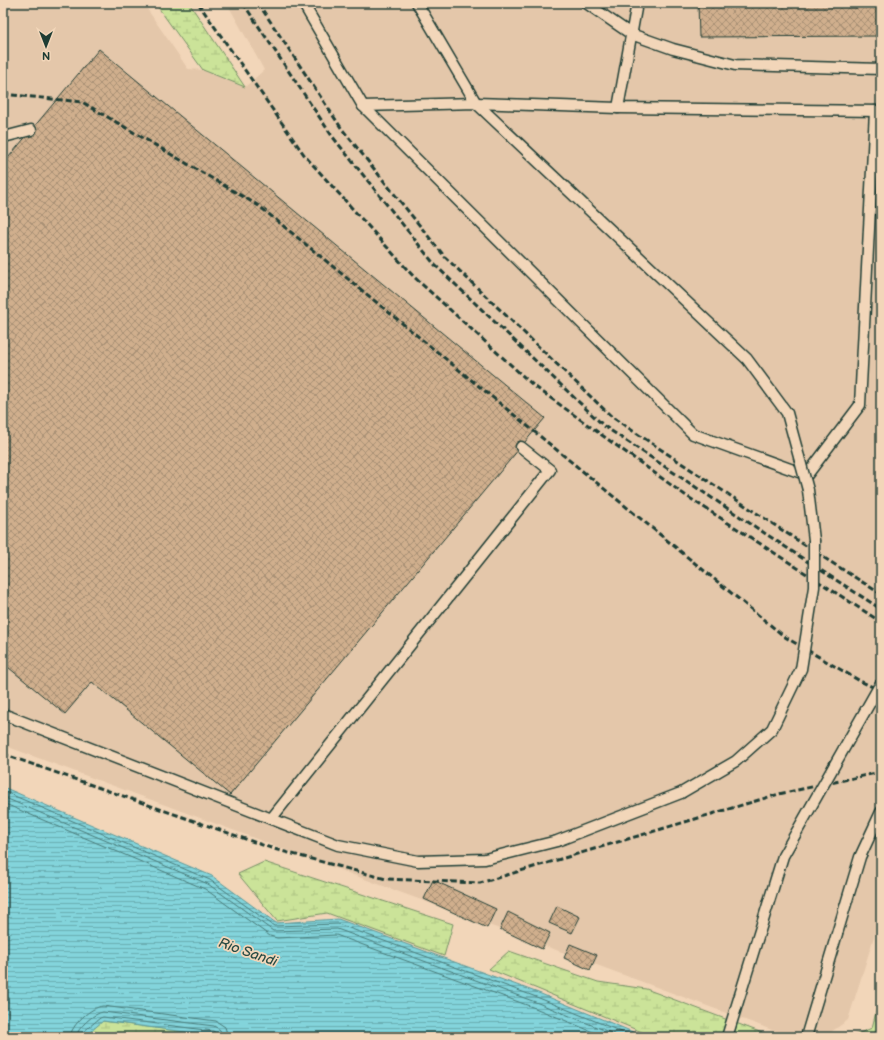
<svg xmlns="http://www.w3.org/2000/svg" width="884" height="1040" viewBox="0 0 884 1040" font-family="'Balsamiq Sans',sans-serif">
	<defs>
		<pattern id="wetland-marsh" width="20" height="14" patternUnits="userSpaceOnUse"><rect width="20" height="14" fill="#cbe399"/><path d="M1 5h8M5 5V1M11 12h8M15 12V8" fill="none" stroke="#aec484"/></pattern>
		<pattern id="water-rules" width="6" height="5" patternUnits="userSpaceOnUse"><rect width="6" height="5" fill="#83d4db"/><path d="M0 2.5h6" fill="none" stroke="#6badb2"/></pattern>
		<pattern id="building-cross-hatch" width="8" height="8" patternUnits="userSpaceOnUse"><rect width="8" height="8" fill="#d0af8d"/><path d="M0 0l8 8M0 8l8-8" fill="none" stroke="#a89074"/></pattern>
	</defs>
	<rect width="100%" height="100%" fill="#f2d6b9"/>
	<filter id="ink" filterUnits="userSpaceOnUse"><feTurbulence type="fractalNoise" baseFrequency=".025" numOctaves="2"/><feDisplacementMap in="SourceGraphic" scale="8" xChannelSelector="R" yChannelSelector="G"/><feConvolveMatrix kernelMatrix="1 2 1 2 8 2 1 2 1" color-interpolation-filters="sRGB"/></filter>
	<g filter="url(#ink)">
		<polygon fill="#e4c7aa" points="3,3 143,3 188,69 203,70 245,87 264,70 227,3 881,3 881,914 848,1020 824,1037 791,1037 3,745"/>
		<g fill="url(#wetland-marsh)" stroke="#759066">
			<polygon points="155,3 189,3 245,87 203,70"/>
			<polygon points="264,862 453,924 444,956 327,913 277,921 238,874"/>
			<polygon points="509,951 598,982 646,989 773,1037 654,1037 489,969"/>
			<polygon points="881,992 881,1037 850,1037 872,1028"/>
			<polygon points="102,1021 218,1036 222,1037 84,1037"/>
		</g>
		<polygon fill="url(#water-rules)" stroke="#5b9898" points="3,787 212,876 276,923 338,919 541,994 645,1037 222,1037 103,1021 84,1037 3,1037"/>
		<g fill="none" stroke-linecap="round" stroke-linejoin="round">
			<g stroke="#477977" stroke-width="1">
				<polyline points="3,791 210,880 274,926 338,924 539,998 634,1037"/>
				<polyline points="3,797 208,884 273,931 337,929 538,1003 621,1037"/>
				<polyline points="3,803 205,889 270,936 277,938 336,935 535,1008 605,1037"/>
				<path d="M70,1037C71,1025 91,1007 103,1006L216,1021L225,1027L228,1037"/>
				<path d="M76,1037C77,1028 94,1013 103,1012L214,1026L220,1030L222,1037"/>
				<polyline points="81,1037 83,1032 100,1018 103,1017 213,1031 216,1033 217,1037"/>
			</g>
		</g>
		<g fill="url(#building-cross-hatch)" stroke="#1f3d34">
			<polygon points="698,3 881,3 881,36 699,37"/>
			<polygon points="99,49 545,418 230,795 92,682 65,714 3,663 3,164"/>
			<polygon points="433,880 496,909 487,928 424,899"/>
			<polygon points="557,906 580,917 572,933 549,923"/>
			<polygon points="508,912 550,933 542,949 500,929"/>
			<polygon points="570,944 597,955 590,970 564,958"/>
		</g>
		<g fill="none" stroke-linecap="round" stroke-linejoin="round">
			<defs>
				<g id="service">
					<polyline points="303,3 363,106 693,434 807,475 860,405 875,111"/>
					<polyline points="417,3 476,103 747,359 787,413 799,457"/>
					<polyline points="586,3 631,34 673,49 735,65 881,69"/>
					<polyline points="363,106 476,103 618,108 880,111"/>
					<polyline points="618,108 637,3"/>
					<polyline points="3,139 4,137 31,130"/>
					<polyline points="808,490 814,540"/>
					<polyline points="3,714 338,845 418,861 485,859 557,841 681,793"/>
					<polyline points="271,819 550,470 521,447"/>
					<polyline points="806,1037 860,857 881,812"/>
				</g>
			</defs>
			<use href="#service" stroke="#1f3d34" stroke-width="13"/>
			<use href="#service" stroke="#f2d6b9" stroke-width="10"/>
			<g stroke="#1f3d34" stroke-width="3" stroke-dasharray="6 3" stroke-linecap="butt">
				<polyline points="198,3 305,156 414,277 534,386 685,495 881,622"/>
				<polyline points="243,3 332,136 435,265 604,426 805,560 881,609"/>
				<polyline points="258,3 342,129 445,257 612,417 812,550 881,594"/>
				<polyline points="3,94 82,102 259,206 785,637 860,681 881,691"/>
				<polyline points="3,754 274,849 386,879 480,883 779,794 881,772"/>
			</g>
			<defs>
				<g id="service-bridge">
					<polyline points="799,457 808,490"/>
					<polyline points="681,793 736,761 772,729 801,669 814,587 814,540"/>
					<polyline points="727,1037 783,856 881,683"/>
				</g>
			</defs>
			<use href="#service-bridge" stroke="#1f3d34" stroke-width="13" stroke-linecap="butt"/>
			<use href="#service-bridge" stroke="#f2d6b9" stroke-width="10"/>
		</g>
	</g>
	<g text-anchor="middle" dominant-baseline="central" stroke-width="3.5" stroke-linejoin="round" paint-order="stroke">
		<g font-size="14" font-style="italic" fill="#294c45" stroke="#f2d6b9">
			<text transform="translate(248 952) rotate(19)">Rio Sandi</text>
		</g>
	</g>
	<rect width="884" height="1040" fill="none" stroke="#f2d6b9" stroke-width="16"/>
	<rect x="8" y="8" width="868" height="1024" fill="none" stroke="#1f3d34" stroke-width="1.5" filter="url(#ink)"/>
	<g transform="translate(46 46) rotate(180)" stroke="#f2d6b9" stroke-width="3" paint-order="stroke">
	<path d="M0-3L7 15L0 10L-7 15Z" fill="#1f3d34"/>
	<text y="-6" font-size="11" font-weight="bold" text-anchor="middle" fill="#1f3d34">N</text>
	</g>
</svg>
